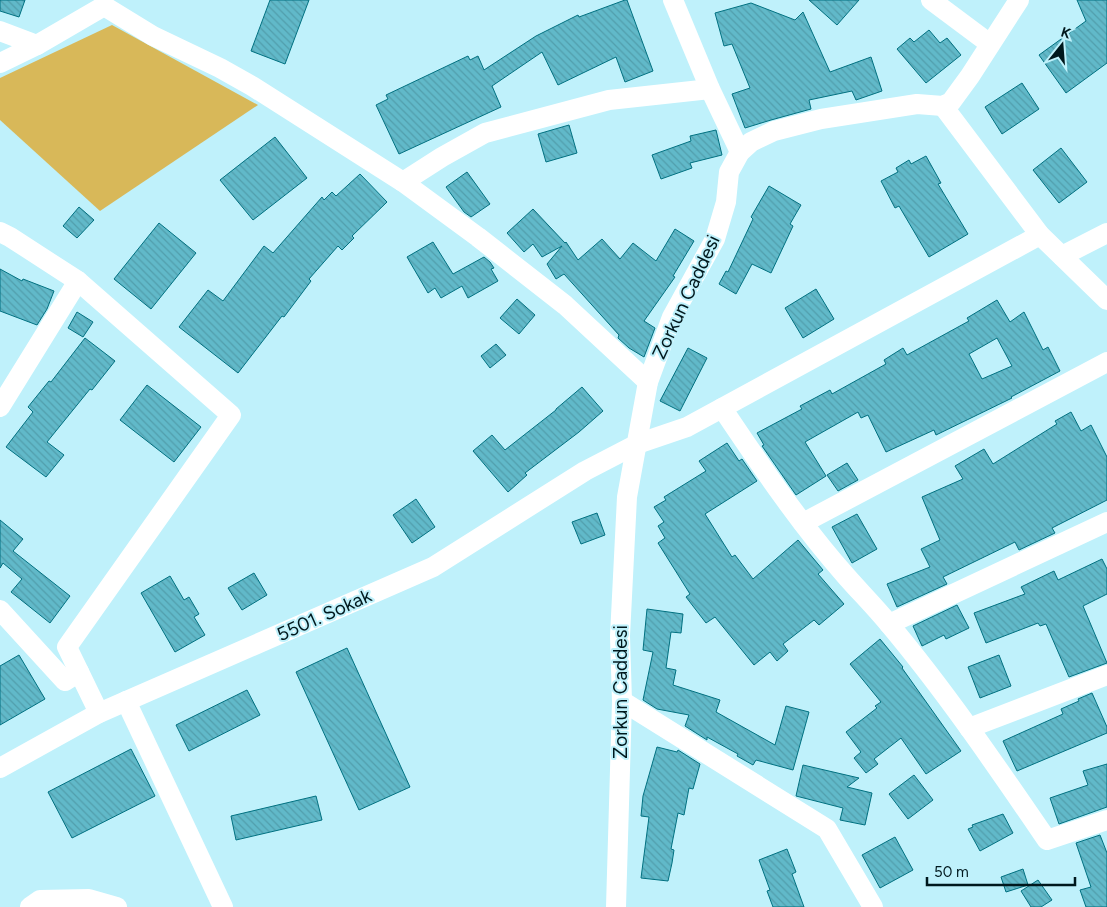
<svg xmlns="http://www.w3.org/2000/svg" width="1107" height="907" viewBox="0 0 1107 907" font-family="Figtree,sans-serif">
	<defs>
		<pattern id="building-back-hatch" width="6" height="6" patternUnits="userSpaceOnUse" patternTransform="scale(1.25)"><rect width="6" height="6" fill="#61b9c9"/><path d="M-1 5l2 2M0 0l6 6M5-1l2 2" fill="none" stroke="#529eac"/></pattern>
	</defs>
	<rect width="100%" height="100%" fill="#bff1fb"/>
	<polygon fill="#d8b859" points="112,25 258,105 100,211 0,120 0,78"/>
	<g fill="url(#building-back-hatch)" stroke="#017181" fill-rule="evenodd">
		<polygon points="0,0 25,0 19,17 0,11"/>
		<polygon points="270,0 309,0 285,64 251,51"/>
		<polygon points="625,0 627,0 653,71 625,82 616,57 558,85 542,52 492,86 501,107 399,154 376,105 388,99 386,95 468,56 470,60 478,56 484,70 536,36 578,15 579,17"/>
		<polygon points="809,0 859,0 837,25"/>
		<polygon points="1077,0 1107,0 1107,63 1066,93 1039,55 1086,21"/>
		<polygon points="751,3 795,20 803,12 830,72 871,57 882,91 856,100 852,91 809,100 811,109 771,120 745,128 732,94 750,88 732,44 724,46 715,13"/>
		<polygon points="929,30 940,43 947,38 961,55 926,83 897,49 910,38 914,42"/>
		<polygon points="1022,83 1039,109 1002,134 985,107"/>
		<polygon points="569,125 577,153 546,162 538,134"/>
		<polygon points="716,130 722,155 690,163 692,168 661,179 652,155 691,141 690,136"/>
		<polygon points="275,137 307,178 253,220 220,180"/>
		<polygon points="1061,148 1087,182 1059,203 1033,170"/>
		<polygon points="926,156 941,183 938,184 968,234 929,257 899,206 895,208 881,181 898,172 896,168 909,160 911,164"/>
		<polygon points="467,172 490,204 471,217 464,212 446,187"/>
		<polygon points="360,174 387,202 352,236 354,238 342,250 338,246 309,279 311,281 284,317 282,316 238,373 179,327 208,290 223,301 264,246 273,253 322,197 324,200 332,192 336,196"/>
		<polygon points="769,186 801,205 790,224 793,226 771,273 752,264 736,294 719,284 726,271 728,272 753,219 751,217"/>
		<polygon points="79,207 94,220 77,238 63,226"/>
		<polygon points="533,209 565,243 566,242 578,260 602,239 620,259 633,243 656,261 675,229 694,241 673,276 675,277 644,321 655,328 644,357 629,348 618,338 619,335 564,274 556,279 547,264 562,246 542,257 533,244 524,252 507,233"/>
		<polygon points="159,223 196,253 151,309 114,279"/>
		<polygon points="433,242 453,274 484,257 490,262 494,268 491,269 498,281 468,298 462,286 441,298 435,288 428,293 407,257"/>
		<polygon points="0,269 22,281 23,279 54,291 47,309 37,325 0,311"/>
		<polygon points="816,289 834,319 803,338 785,308"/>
		<polygon points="517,299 535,315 519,334 500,318"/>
		<path d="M997,300L1010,322L1024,312L1043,350L1048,347L1060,371L1011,397L1012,398L936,435L934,430L886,452L868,415L861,418L858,412L805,442L826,476L796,495L762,446L764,445L757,433L802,409L800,406L830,390L832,394L886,364L884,360L903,348L907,355L969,321L967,318ZM997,338L1012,366L982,379L969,354Z"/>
		<polygon points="77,312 93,322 83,337 68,328"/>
		<polygon points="85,338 115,361 92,390 90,389 47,442 64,455 46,477 6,447 33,412 28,407 49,381 51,382"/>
		<polygon points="496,344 506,355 490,368 481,356"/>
		<polygon points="688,348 707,358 680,411 660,401"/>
		<polygon points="147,385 201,427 174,462 120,420"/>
		<polygon points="582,387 603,411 579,432 525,473 527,475 508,492 473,451 492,435 505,450 556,410 556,409"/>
		<polygon points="1071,412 1081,431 1091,425 1107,457 1107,500 1052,528 1055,533 1019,550 1015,542 943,577 947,584 897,607 887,584 930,567 921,549 940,540 922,497 963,479 955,466 984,449 993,464 1057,424 1055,421"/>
		<polygon points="727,443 739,461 742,459 757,481 705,514 732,557 735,555 753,579 798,540 823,570 818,574 844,604 819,625 814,620 783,644 788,651 777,661 770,652 754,665 715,617 706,623 686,597 690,594 658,543 665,538 658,526 664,522 654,507 666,500 664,497 706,471 699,461"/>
		<polygon points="847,463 858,480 838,491 827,475"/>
		<polygon points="416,499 435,527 412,543 393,515"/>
		<polygon points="597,513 605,535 581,544 572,522"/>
		<polygon points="857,514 877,549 852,563 832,527"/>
		<polygon points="0,520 23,539 13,551 70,596 50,623 11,592 22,579 3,563 0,568"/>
		<polygon points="1102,559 1107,569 1107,594 1083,606 1107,663 1069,677 1046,624 1040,626 1038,623 986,643 974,613 1025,594 1021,587 1054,571 1058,580"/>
		<polygon points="254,573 267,595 242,610 228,588"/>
		<polygon points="170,576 184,600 189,597 199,614 194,617 205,635 175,652 141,593"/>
		<polygon points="957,605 969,628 946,639 944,635 922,646 913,626"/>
		<polygon points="647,609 683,614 681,633 671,632 666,668 676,670 673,685 720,700 716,712 775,745 786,706 809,712 793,770 756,760 753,765 737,756 738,754 707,737 707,740 685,726 689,715 657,709 643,700 653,652 643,650"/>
		<polygon points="880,639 903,667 902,668 961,751 926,774 901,738 874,759 878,764 866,773 854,758 861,752 846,732 877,708 875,706 881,702 850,664"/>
		<polygon points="347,648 410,787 359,810 296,672"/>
		<polygon points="19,655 45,699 0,725 0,666"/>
		<polygon points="999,655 1011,686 980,698 968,667"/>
		<polygon points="247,690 260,715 189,751 176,725"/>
		<polygon points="1092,693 1107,727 1107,733 1017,771 1003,741 1063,714 1061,709 1079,701 1078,699"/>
		<polygon points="657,747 677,752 678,750 700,764 693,789 689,788 684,815 678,813 671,849 674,850 672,863 668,881 641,878 649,817 641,816 643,796"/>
		<polygon points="131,749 155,796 72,838 48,792"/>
		<polygon points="1107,764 1107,807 1059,824 1050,798 1088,785 1083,771"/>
		<polygon points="803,765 859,778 847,787 872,793 865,825 840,820 843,808 796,796"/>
		<polygon points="914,775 933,800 908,819 889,794"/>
		<polygon points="316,796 322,820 236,840 231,816"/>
		<polygon points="1003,814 1013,833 980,851 968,829 973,827 972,825"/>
		<polygon points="1100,835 1107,853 1107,907 1086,907 1080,890 1091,887 1076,843"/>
		<polygon points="895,837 913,870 880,888 862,855"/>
		<polygon points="787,849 796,872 792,874 804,907 773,907 767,891 770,890 759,860"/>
		<polygon points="1023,869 1028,885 1006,892 1001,877"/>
		<polygon points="1038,880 1052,900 1041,907 1031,907 1021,891"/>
	</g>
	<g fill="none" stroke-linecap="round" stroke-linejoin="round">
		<g stroke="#fff" stroke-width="20">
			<polyline points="673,0 710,89 740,152"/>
			<polyline points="931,0 990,44"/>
			<polyline points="0,31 37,45 0,63"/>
			<polyline points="37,45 104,6 153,36 220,68 252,86 403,182 478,237 565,305 648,382"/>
			<polyline points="943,106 1040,235 1107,300"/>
			<polyline points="403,182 442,157 485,133 609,100 710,89"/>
			<polyline points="0,232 10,237 78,281 231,415 67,647 99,713"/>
			<polyline points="1062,256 1107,233"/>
			<polyline points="0,407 78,281"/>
			<path d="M722,408C761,466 800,524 846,576C860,592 875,607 889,624C946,692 997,767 1047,840L1107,820"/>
			<polyline points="803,523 1107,362"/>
			<polyline points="0,610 65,681 79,672"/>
			<polyline points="889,624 1107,522"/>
			<polyline points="126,701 223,907"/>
			<polyline points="622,701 827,829 873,907"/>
			<polyline points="969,728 1107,675"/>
			<polyline points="0,768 99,713 433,567 585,471 637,444 687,427 1040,235"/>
			<polyline points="30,907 40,900 89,899 117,907"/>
			<polyline points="616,907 622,701 620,636 627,497 648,382 672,317 715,239 726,202 729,172 740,152 751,142 774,131 821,119 917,104 943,106 951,102 970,76 1019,0"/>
		</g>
	</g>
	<g text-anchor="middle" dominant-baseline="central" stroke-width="4" stroke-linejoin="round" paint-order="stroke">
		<g font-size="19" fill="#00181d" stroke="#bff1fb">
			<text transform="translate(686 297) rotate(-65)">Zorkun Caddesi</text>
			<text transform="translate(324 615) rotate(-24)">5501. Sokak</text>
			<text transform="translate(620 692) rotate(-90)">Zorkun Caddesi</text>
		</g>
	</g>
	<g transform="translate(1062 45) rotate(17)" stroke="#bff1fb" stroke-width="4" paint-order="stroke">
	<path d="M0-4L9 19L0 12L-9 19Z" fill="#00181d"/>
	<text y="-8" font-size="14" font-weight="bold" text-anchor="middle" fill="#00181d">K</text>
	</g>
	<path d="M927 877v8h148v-8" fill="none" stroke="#00181d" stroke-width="2.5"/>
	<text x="934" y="877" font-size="15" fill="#00181d" stroke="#bff1fb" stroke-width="4" paint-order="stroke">50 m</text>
</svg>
